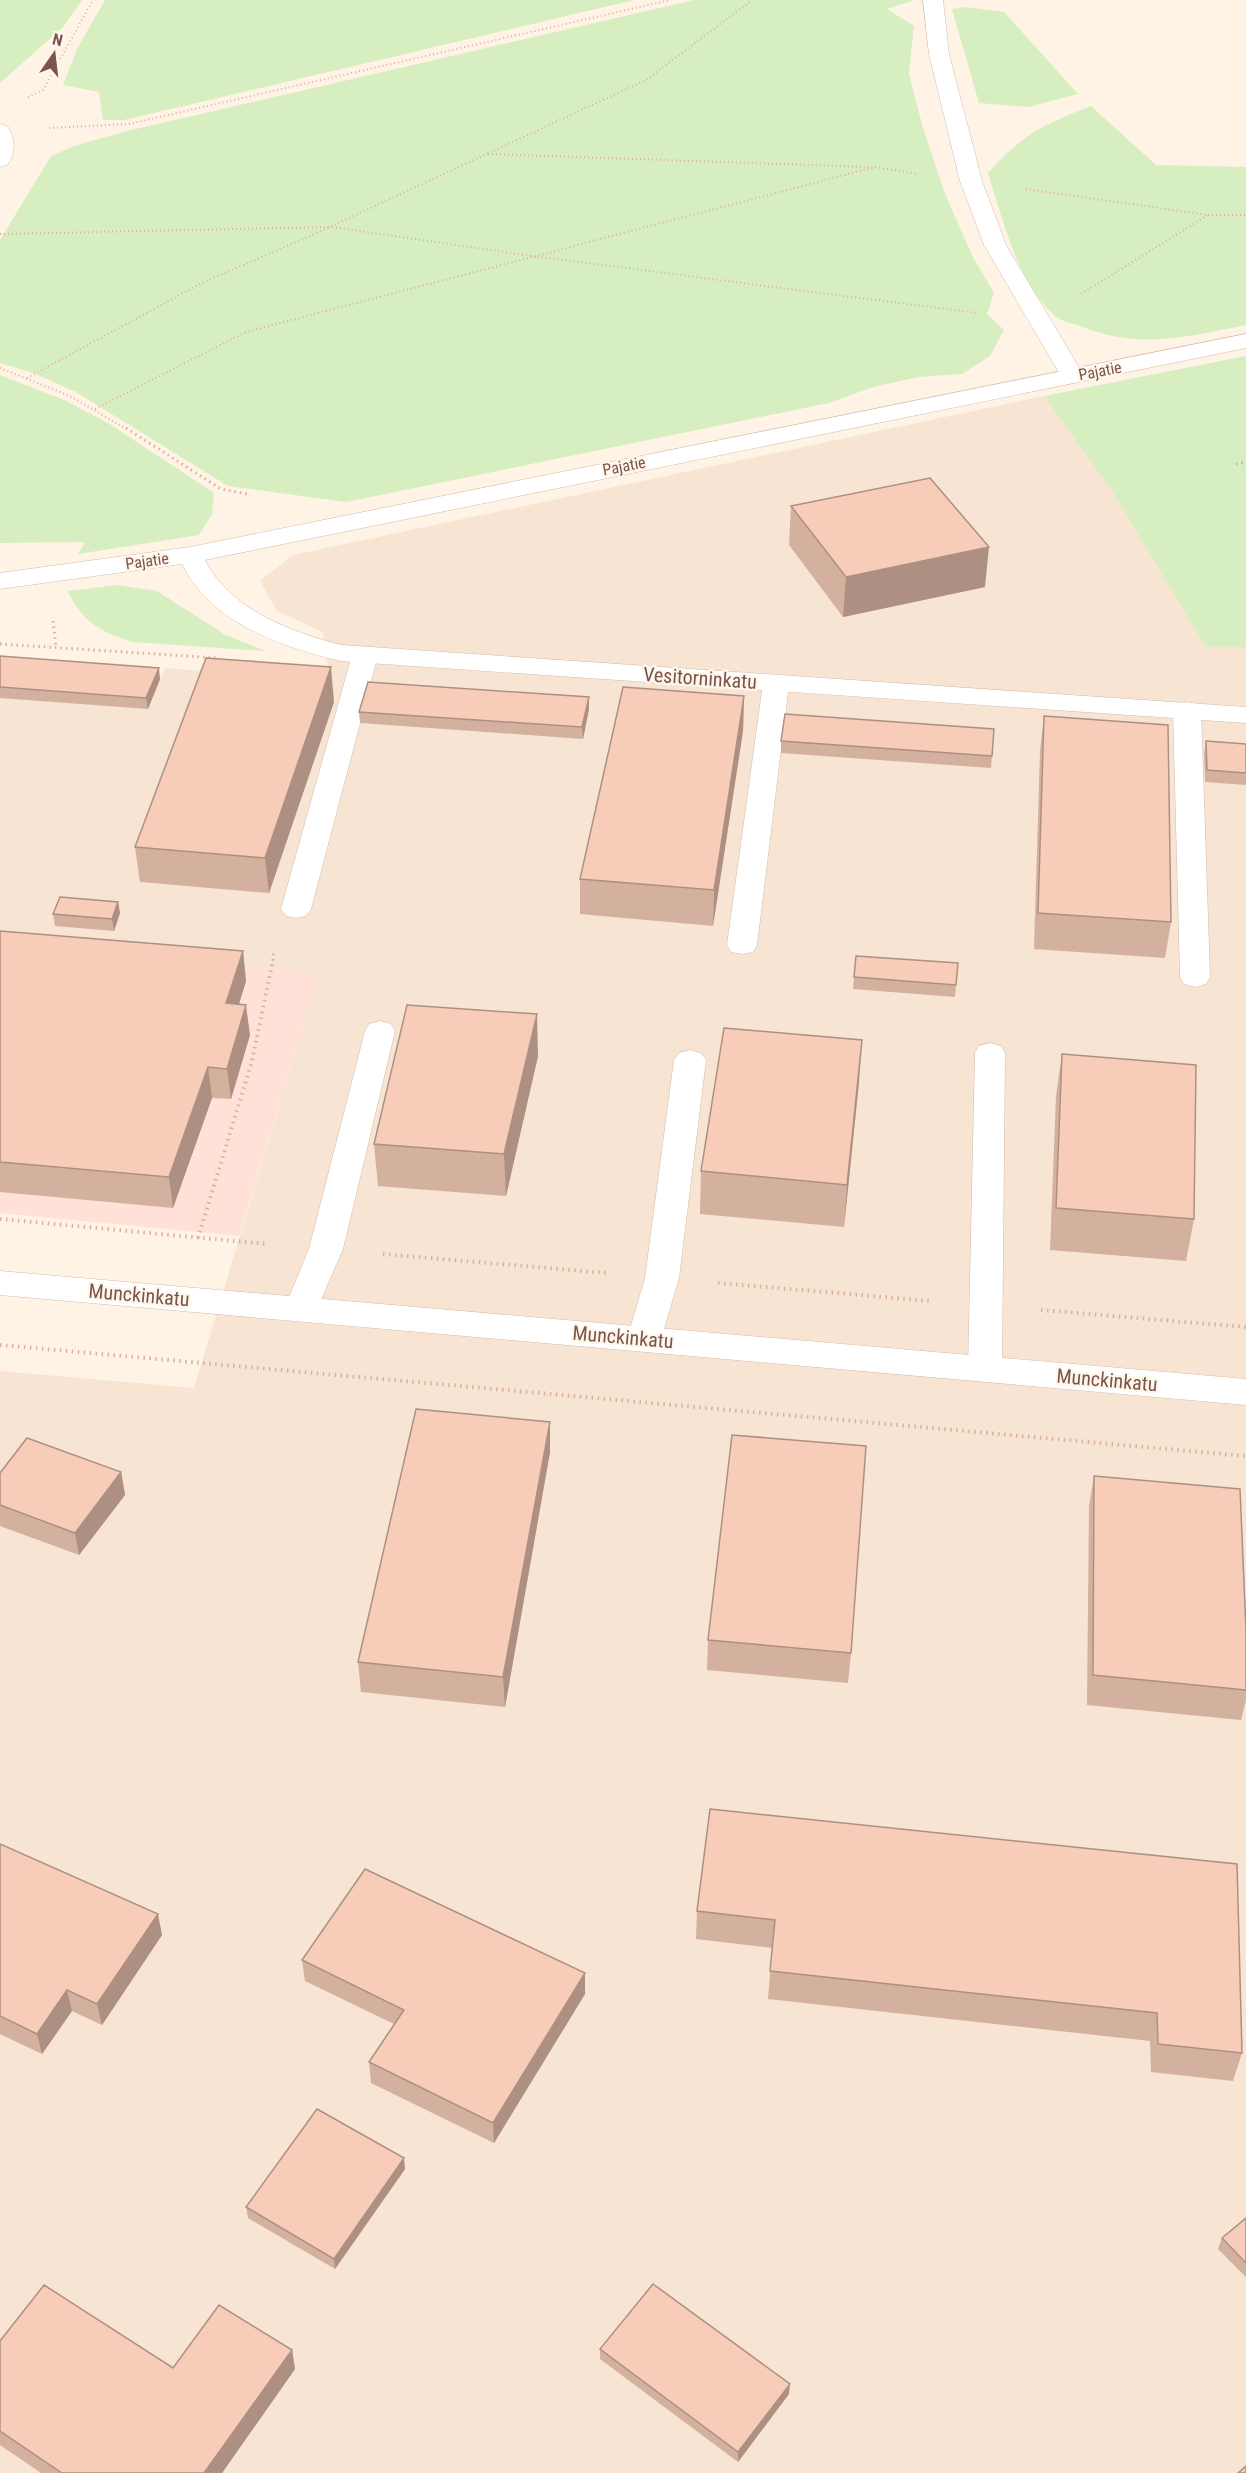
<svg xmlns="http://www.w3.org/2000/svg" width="1246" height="2473" viewBox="0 0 1246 2473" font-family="'Roboto Condensed',sans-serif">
	<rect width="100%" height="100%" fill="#fff3e5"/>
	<polygon fill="#f7e4d2" points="1044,396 1112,491 1206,646 1246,647 1246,2473 0,2473 0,1371 194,1388 319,973 0,946 0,667 160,679 165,668 329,681 323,632 277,611 260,581 293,555"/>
	<polygon fill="#ffe1d8" points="0,946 319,973 239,1236 0,1213"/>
	<g fill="#d7eec1">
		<polygon points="0,0 82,0 63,27 0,83"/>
		<polygon points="105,0 634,0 124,120 103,120 99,92 63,85 77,49"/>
		<polygon points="694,0 915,0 887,9 914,26 909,74 923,128 945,194 973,257 994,293 987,314 1004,330 990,356 962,374 918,377 873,387 829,403 346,502 228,486 76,392 33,373 0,363 0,240 51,156 74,146 127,131"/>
		<polygon points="966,7 1004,12 1078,94 1028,107 979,103 952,9"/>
		<path d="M1091,106L1156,165L1246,167V325C1185,337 1140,350 1080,326C1073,324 1061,321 1055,316C1018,285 1002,217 988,173C1024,133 1043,125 1091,106Z"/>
		<polygon points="1246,356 1246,647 1206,647 1112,491 1044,396"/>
		<polygon points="0,375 64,400 108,423 214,493 212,514 199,535 78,554 85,542 0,543"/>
		<path d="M117,585L157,591L224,634L265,651L133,642C102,633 81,621 68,591Z"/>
	</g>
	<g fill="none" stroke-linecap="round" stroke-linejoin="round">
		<defs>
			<g id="lane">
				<polygon points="923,0 943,0 949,54 982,181 1006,245 1084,376 1080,381 1064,381 984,245 960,181 929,54"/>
				<polygon points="365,647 374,649 378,655 311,909 306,916 296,918 286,916 281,909 352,655 356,649"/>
				<polygon points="776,676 785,678 789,684 757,945 753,952 742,954 731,952 727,945 763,684 767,678"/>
				<polygon points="1187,702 1197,704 1201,710 1210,977 1206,984 1195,987 1184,984 1180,977 1173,710 1177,704"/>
				<polygon points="380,1021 391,1024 395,1031 343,1249 313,1318 301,1321 289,1318 284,1309 309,1249 365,1031 369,1024"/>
				<polygon points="990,1043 1001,1046 1005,1053 1002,1369 997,1378 985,1382 973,1378 968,1369 975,1053 979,1046"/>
				<polygon points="690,1050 701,1053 706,1060 679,1278 661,1339 656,1348 644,1351 632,1348 627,1339 645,1278 674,1060 679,1053"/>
			</g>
			<g id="street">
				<path d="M0,124L7,126C16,138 16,154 7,165L0,167Z"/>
				<path d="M1246,334V348L205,560C230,610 290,631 341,645L1246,707V723L340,661C280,646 211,623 182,564L0,589V573L190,547Z"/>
			</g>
			<polygon id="secondary" points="0,1271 1246,1379 1246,1405 0,1295"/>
		</defs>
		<use href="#lane" stroke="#d4bbac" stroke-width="1"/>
		<use href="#street" stroke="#d4bbac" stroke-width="1"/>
		<use href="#secondary" stroke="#dabcab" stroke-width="1"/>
		<g stroke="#dcb09c" stroke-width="2" stroke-dasharray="1 3" stroke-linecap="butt">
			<polyline points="28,97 43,90 93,0"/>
			<polyline points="49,128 129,124 670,0"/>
			<polyline points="488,154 870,167"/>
			<polyline points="1026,189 1208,215 1246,215"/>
			<polyline points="0,234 332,227 539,257 977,313"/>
			<polyline points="1081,294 1208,215"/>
			<polyline points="0,368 70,396 128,430"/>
			<polyline points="27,378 200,284 321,231 646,80 752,0"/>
			<polyline points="95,409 246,332 875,167 918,174"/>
		</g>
		<g stroke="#dcb09c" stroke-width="3" stroke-dasharray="1.5 4" stroke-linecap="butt">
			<polyline points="126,428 221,489 247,494"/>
			<polyline points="1236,464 1246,462"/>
			<polyline points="53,621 56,647"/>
			<polyline points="0,644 218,658"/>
			<polyline points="272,966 274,952"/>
		</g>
		<g stroke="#dcb09c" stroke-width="4" stroke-dasharray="1.5 4.5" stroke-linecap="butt">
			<polyline points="0,1219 268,1244"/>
			<polyline points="198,1238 252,1061 272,965"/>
			<polyline points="383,1254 606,1273"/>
			<polyline points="718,1283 931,1301"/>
			<polyline points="1041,1310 1246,1327"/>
			<polyline points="0,1345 1246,1456"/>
		</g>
		<use href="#lane" fill="#fff" fill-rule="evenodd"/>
		<use href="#street" fill="#fff" fill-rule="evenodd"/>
		<use href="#secondary" fill="#fff" fill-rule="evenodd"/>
	</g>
	<g fill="#d4b09f">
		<polygon points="791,506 985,587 843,617 789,545"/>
		<polygon points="0,656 160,679 148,709 0,698"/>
		<polygon points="744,696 743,731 713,926 580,914 580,879"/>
		<polygon points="334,702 269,893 140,882 135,847"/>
		<polygon points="589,709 583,739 360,723 359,712"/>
		<polygon points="1044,716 1171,922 1165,958 1034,949 1040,751"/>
		<polygon points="781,741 992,756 991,768 781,753"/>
		<polygon points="1206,741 1246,744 1246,785 1205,782 1204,753"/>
		<polygon points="118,902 120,913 114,931 55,926 53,914"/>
		<polygon points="0,931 243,951 246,981 239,1004 250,1035 231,1099 212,1098 173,1208 0,1192"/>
		<polygon points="856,956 956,985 955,997 853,989"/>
		<polygon points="1062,1054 1194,1219 1186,1261 1050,1250 1056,1096"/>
		<polygon points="538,1056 506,1196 378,1186 374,1144"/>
		<polygon points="859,1082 844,1227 700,1214 701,1171"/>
		<polygon points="550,1422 550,1452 505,1707 361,1692 358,1662"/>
		<polygon points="121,1472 125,1495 79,1555 0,1526 0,1473"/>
		<polygon points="1094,1476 1246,1630 1246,1700 1241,1720 1087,1705 1089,1506"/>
		<polygon points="708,1640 851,1653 848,1683 707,1670"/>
		<polygon points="0,1844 162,1935 102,2025 72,2011 42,2054 0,2034"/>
		<polygon points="1237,1864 1242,2053 1233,2081 1151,2072 1150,2041 768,1999 772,1948 696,1939 697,1911"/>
		<polygon points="302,1960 585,1994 494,2143 371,2083 369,2062 394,2024 305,1981"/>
		<polygon points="405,2169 335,2269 248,2218 246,2207"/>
		<polygon points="1246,2218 1246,2277 1218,2249 1222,2238"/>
		<polygon points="0,2341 173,2368 292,2350 295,2369 222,2473 41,2473 0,2445"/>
		<polygon points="600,2349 789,2394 738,2462 600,2359"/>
	</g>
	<g fill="#ad9082">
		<polygon points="989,547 985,587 843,617 846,577"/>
		<polygon points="331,667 334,702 269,893 265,858"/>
		<polygon points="159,668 160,679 148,709 146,698"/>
		<polygon points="744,696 743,731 713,926 714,890"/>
		<polygon points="589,697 589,709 583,739 582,727"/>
		<polygon points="118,902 120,913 114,931 112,919"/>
		<polygon points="243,951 246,981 230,1033 226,1003"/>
		<polygon points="246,1005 250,1035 231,1099 227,1069"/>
		<polygon points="537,1014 538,1056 506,1196 504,1154"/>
		<polygon points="862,1040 859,1082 844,1227 847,1185"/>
		<polygon points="208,1067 212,1098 173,1208 169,1177"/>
		<polygon points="550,1422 550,1452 505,1707 503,1677"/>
		<polygon points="121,1472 125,1495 79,1555 75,1533"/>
		<polygon points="158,1914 162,1935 102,2025 97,2004"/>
		<polygon points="585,1973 585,1994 494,2143 493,2123"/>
		<polygon points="67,1990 72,2011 42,2054 37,2034"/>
		<polygon points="404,2158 405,2169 335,2269 334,2259"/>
		<polygon points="292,2350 295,2369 222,2473 204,2473"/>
		<polygon points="790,2384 789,2394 738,2462 738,2452"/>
	</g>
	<g fill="#f7cdb9" stroke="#ad9082" stroke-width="1.5">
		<polygon points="930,478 989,547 846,577 791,506"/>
		<polygon points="0,656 159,668 146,698 0,687"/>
		<polygon points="206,658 331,667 265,858 135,847"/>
		<polygon points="368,682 589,697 582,727 359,712"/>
		<polygon points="623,687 744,696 714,890 580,879"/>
		<polygon points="785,714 994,729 992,756 781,741"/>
		<polygon points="1044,716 1168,725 1171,922 1038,913"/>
		<polygon points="1206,741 1246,744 1246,773 1207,770"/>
		<polygon points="60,897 118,902 112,919 53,914"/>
		<polygon points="0,931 243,951 226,1003 246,1005 227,1069 208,1067 169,1177 0,1162"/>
		<polygon points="856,956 958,963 956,985 854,977"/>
		<polygon points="407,1005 537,1014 504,1154 374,1144"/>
		<polygon points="724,1028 862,1040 847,1185 701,1171"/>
		<polygon points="1062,1054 1196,1065 1194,1219 1056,1208"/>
		<polygon points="416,1409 550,1422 503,1677 358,1662"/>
		<polygon points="732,1435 866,1446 851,1653 708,1640"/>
		<polygon points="27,1438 121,1472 75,1533 0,1505 0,1473"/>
		<polygon points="1094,1476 1240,1489 1246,1630 1246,1690 1093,1675"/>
		<polygon points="710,1809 1237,1864 1242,2053 1158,2044 1157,2013 770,1971 775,1920 697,1911"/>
		<polygon points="0,1844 158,1914 97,2004 67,1990 37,2034 0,2016"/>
		<polygon points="365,1869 585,1973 493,2123 369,2062 404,2010 302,1960"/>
		<polygon points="317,2109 404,2158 334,2259 246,2207"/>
		<polygon points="1246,2218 1246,2263 1222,2238"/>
		<polygon points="653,2284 790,2384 738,2452 600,2349"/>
		<polygon points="44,2285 173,2368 219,2305 292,2350 204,2473 62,2473 0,2431 0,2341"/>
		<polygon points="1246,2466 1246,2473 1238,2473"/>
	</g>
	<g text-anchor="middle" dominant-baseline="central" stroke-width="4.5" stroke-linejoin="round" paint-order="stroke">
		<g font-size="16" fill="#7b5547" stroke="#fff7ed">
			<text transform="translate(1100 371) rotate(-11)">Pajatie</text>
			<text transform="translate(624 466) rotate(-11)">Pajatie</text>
			<text transform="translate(147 561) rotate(-8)">Pajatie</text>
		</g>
		<g font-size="20" fill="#7b5547" stroke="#fff7ed">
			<text transform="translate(700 678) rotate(4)">Vesitorninkatu</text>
			<text transform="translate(139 1295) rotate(5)">Munckinkatu</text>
			<text transform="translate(623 1337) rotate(5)">Munckinkatu</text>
			<text transform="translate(1107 1380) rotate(5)">Munckinkatu</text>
		</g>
	</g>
	<g transform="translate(54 54) rotate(14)" stroke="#fff7ed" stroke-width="4.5" paint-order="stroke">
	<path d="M0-4.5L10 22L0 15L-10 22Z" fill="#7b5547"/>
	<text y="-9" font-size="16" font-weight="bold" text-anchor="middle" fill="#7b5547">N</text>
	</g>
</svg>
